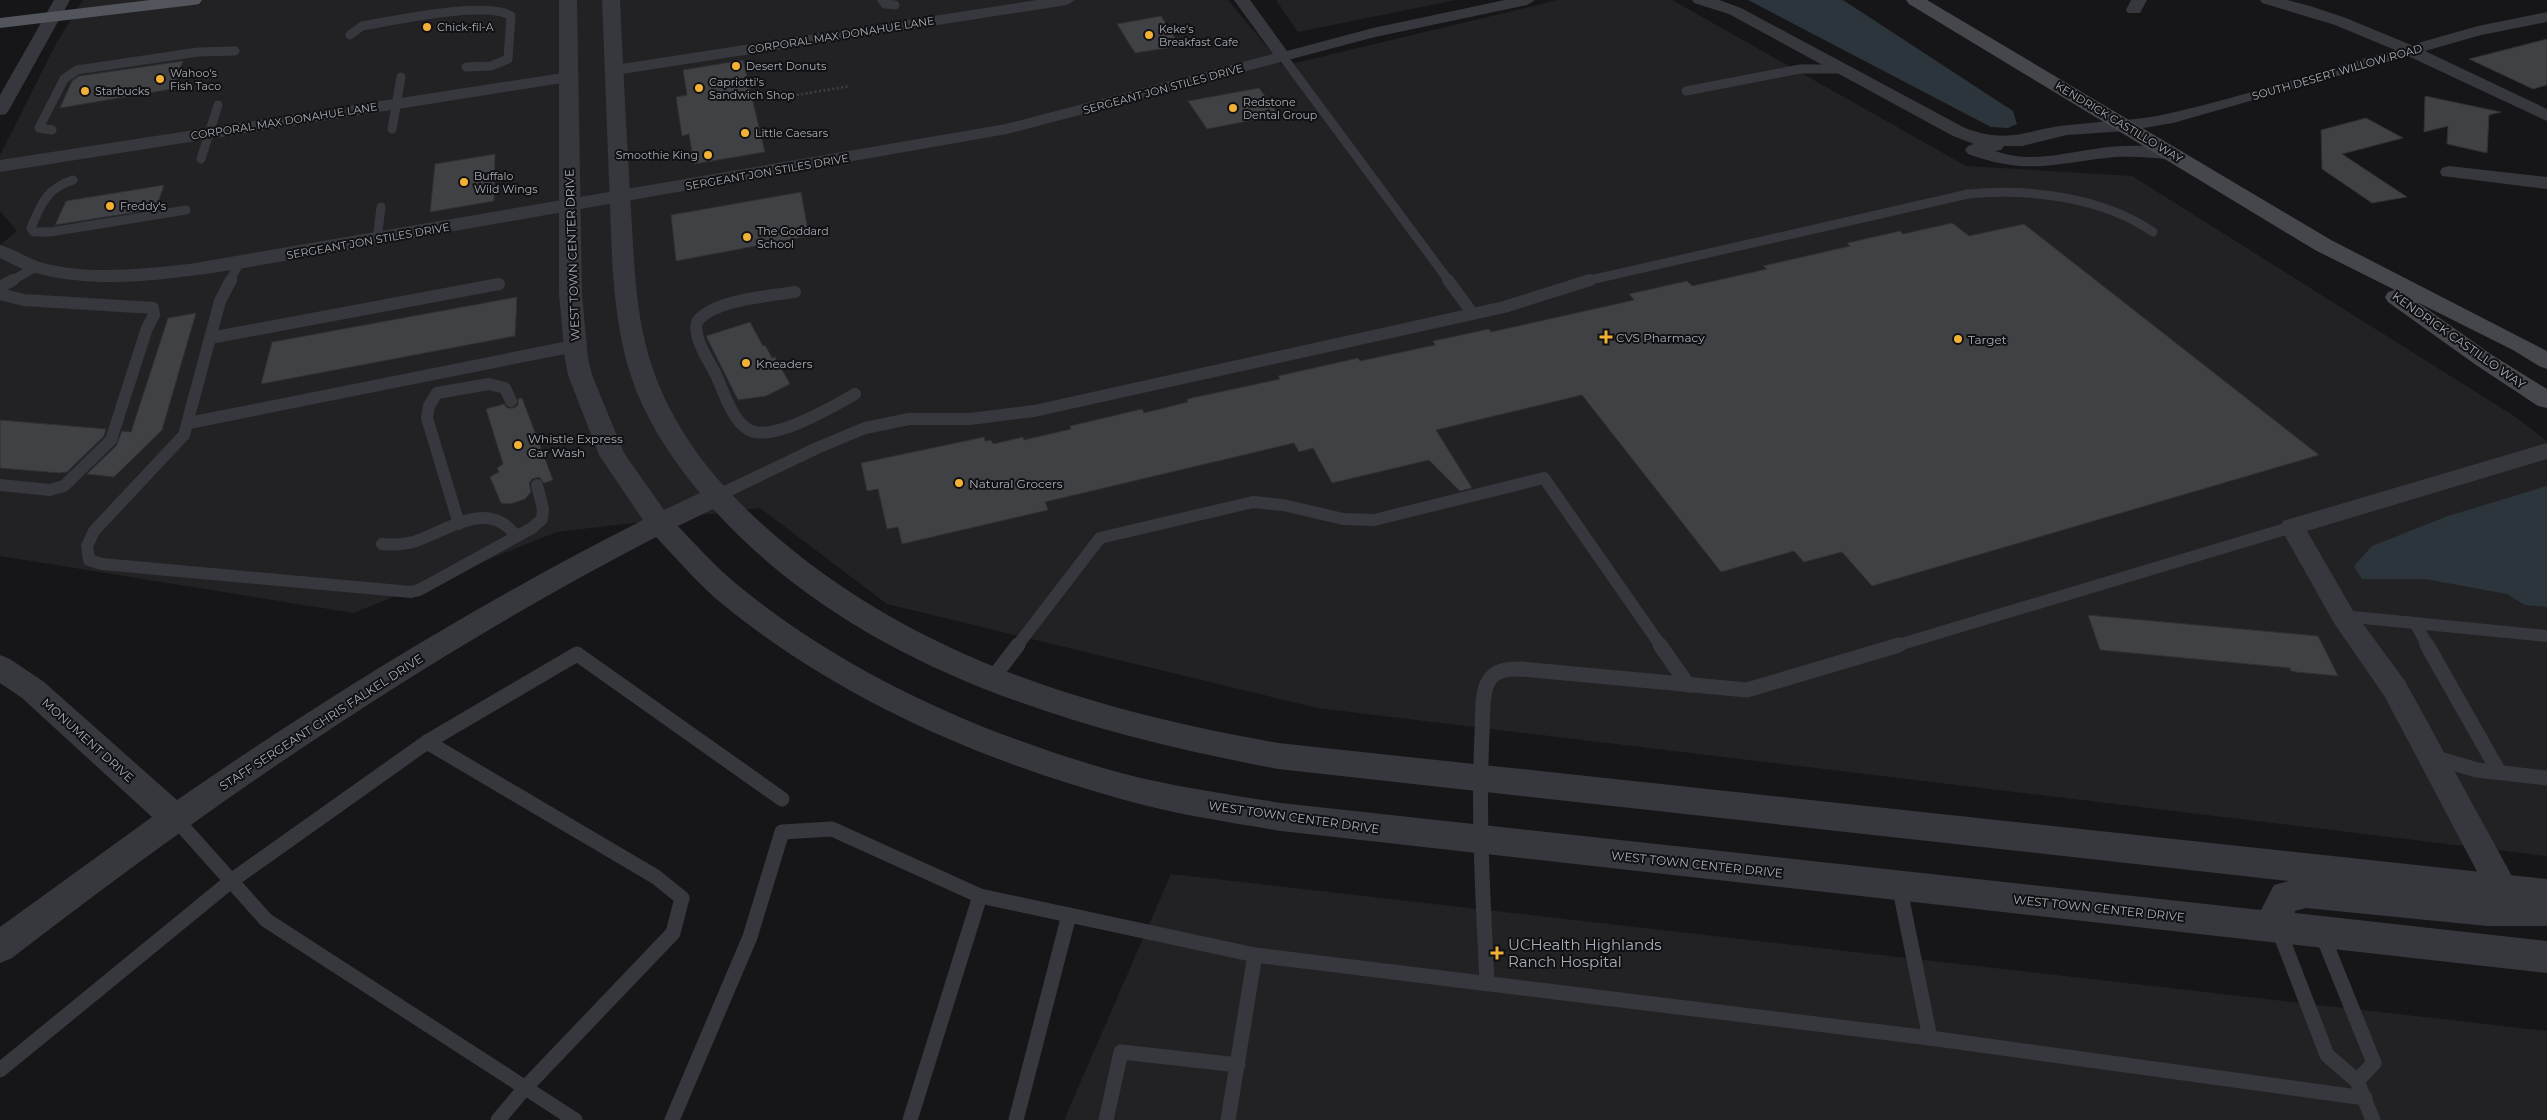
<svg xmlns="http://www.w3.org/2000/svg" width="2547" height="1120" viewBox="0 0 2547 1120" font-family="Montserrat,sans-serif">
	<rect width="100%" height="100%" fill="#161618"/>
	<g fill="#222225">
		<polygon points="83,0 1228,0 1283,66 1558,0 1672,0 1966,166 2132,176 2514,416 2547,441 2547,856 1317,708 887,604 760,508 557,532 353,613 0,556 0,245 17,231 0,211 0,155 57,42"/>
		<polygon points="1276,0 1456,0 1298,32"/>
		<polygon points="1171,874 2547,1031 2547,1120 1064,1120"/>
	</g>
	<g fill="#2c353c">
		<polygon points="1748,0 1843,0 2013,111 2017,124 2008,128 1991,127"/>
		<polygon points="2547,486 2547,607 2525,605 2507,594 2425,579 2362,579 2354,566 2372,546 2448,516"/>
	</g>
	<g fill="#404145" stroke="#303034">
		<polygon points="1161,16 1180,46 1135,53 1117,24"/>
		<polygon points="2547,39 2547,85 2533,89 2469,59"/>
		<polygon points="743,60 765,152 694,164 689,134 682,136 676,97 687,95 683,70"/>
		<polygon points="183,61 172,89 60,108 72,81 79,76"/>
		<polygon points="1259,88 1279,115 1207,129 1188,101"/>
		<polygon points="2425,96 2501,112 2489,115 2487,153 2447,144 2448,126 2424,132"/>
		<polygon points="2366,118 2403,138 2342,154 2407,197 2372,203 2322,169 2321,130"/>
		<polygon points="495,154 494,201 430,212 435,164"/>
		<polygon points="164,185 156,209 55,225 66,201"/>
		<polygon points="801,192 809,236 676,261 671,215"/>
		<polygon points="1952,223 1969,236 2024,224 2319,455 1872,586 1842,552 1804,562 1794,551 1721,572 1582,395 1436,430 1472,488 1460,491 1429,460 1332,483 1313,448 1299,452 1294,443 1045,502 1048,510 902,544 898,527 887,529 878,489 867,491 861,463 984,437 985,441 991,440 993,444 1023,437 1024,440 1071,429 1070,426 1142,409 1144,413 1188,402 1187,399 1280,379 1278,376 1358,358 1360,361 1435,345 1433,341 1489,329 1491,332 1634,300 1629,294 1687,281 1692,286 1767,269 1763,266 1850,246 1847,243 1900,231 1903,234"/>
		<polygon points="517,297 515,336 261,384 272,342"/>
		<polygon points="196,313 162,430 114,477 87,474 116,446 122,431 131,432 168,318"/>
		<polygon points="750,322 763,346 765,345 772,358 775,357 790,384 766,396 738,400 706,336"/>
		<polygon points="522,398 553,480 544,483 539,477 532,479 529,483 531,492 525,499 510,504 501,503 490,477 499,472 497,468 503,464 486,409 504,404 507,408 514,408 518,405 518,399"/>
		<polygon points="0,420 106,429 104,436 67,472 59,473 0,468"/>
		<polygon points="2088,615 2318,636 2338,676 2296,672 2291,671 2290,668 2100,650"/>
	</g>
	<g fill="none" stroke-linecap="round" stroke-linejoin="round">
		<polyline stroke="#3d3f44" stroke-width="2.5" stroke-dasharray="2 2.5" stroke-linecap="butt" points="779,98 850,86"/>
		<g stroke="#37383d" stroke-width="9">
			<polyline points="882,0 885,4 895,5"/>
			<path d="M350,35L362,26C393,21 488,0 511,16L508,59L491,66L466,67"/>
			<polyline points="1283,57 1449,281"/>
			<polyline points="1686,91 1800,69 1841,69"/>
			<polyline points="392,129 401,77"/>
			<polyline points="52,130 39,128 64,79 77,70 198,52 235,51"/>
			<polyline points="201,159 218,105"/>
			<path d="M73,180C47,188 41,204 31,228L34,232H50L186,210"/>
			<polyline points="377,240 381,207"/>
			<polyline points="11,281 36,267"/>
			<polyline points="230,281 239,263"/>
			<path d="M1586,281L1968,194C2028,188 2102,197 2153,232"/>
		</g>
		<g stroke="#37383d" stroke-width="12">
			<polyline points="231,280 220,301 184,435 94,531 87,546 89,560 102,564 411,592 419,590 532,528 542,519 543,509 537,485"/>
			<polyline points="1448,280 1473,314"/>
			<polyline points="0,287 13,280"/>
			<path d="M795,292C769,296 712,300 697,322C693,339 709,360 716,375C724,392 731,417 746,428C768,446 834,406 855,394"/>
			<polyline points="0,294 24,300 153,308 154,315 147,328 111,440 64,486 50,490 0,485"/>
			<polyline points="210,338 499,284"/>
			<polyline points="189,423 574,346"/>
			<polyline points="717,496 817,448 865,428 909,419 970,419 1034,411 1504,307 1590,280"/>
			<polyline points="459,524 427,418 429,406 437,393 489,384 505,388 511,401"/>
			<path d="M382,544C393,545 402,545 413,542C440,534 474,507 502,523C508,526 512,532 517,536"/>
			<polyline points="2343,616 2547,636"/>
			<polyline points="2415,623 2428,646"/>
			<polyline points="1017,646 1100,538 1253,502 1283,505 1343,519 1374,520 1544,478 1661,646"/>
			<polyline points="1895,646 2292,527"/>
		</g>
		<g stroke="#37383d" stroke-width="15">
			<polyline points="1660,645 1688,685"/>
			<polyline points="2427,645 2499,772"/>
			<polyline points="992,679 1018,645"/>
			<polyline points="427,742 577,654 782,799"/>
			<polyline points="2433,757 2477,770 2547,778"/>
			<polyline points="174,817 266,920 575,1120"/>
			<polyline points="1899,885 1930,1038"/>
			<polyline points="2278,928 2327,1055 2357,1081 2373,1120"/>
			<polyline points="2322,934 2374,1063 2357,1081"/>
			<path d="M1487,982C1483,899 1478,817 1482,734C1483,719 1481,695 1488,682C1495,669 1509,669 1522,669L1747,690L1899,645"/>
			<polyline points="0,1070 231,881 427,742 656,877 682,898 673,933 525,1088 498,1120"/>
			<polyline points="672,1120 750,937 782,832 832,829 980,896 1069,915"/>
			<polyline points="910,1120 980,896"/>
			<polyline points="1016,1120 1069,915 1255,955 1930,1038 2365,1098"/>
			<polyline points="1106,1120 1121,1052 1238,1065"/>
			<polyline points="1228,1120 1255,955"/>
		</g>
		<g fill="#37383d" fill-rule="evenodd">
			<polygon points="54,0 70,0 9,110 6,114 0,115 0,95"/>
			<polygon points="1037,0 1075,0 1067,5 615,75 609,74 607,70 609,66 615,65"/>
			<path d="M1234,0H1250L1287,51L1373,28L1505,0H1535L1527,5L1375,37L1007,134L239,269C172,279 98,291 32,272C20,269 11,263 0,258V245C15,249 28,259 43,263C90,275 141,269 189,264L1006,124L1273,54Z"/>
			<path d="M1692,0H1719L1741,8L1965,128C2010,145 2027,129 2069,125C2103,121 2137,121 2171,113C2245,96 2321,70 2395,50L2335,25L2262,3L2260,0H2287L2310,6L2346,18L2411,45L2478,26L2547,12V22L2481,35L2425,51L2547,109V121L2408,56L2173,123L2126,131L2067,135L2022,146H2004L2001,150L1995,151C2027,163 2061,154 2094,149C2123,145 2154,144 2182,151L2185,155L2182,159L2176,160C2156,158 2135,156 2115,157C2054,163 2029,176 1968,154L1965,150L1968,146L1974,144L1953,136L1729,14L1694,3Z"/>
			<polygon points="2131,0 2147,0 2140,13 2128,13 2126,10"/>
			<polygon points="569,72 575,73 577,77 575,81 0,172 0,160"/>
			<polygon points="2449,166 2547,177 2547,189 2442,176 2440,172 2442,168"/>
			<polygon points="2547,443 2547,459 2307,531 2352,609 2405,681 2513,878 2517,888 2513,898 2502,902 2491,898 2385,697 2334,623 2280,527 2283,521"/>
		</g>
		<path fill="#37383d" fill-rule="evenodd" d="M559,0H577L582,294L588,359L592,375L624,453L664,510L700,493C672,459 645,419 631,376C613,321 612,262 610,204C607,136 605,68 602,0H620C623,70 627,140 631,210C634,259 635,309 649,357C669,424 711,478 762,524C908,656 1088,709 1278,743L2547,879V926H2487L2306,908L2295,911V913L2547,941V973L1281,831C1228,822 1173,814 1121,799C976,759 830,695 714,597C694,579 675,557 656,537C428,655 215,801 12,958L0,963V927L152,817L22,698L0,683V655L10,659L44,682L177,800C326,697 481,602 643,520L599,455L568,375L565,359L559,294ZM713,509C857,668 1075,731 1278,769L2289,881L2274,885L2261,910L1281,803C1228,794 1174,787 1121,773C983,735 845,674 734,582C714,565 696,545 678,526Z"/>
		<polygon fill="#45474d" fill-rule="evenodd" points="1906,0 1927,0 2331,240 2547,351 2547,369 2539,366 2513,350 2417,302 2492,355 2547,389 2547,408 2538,406 2476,365 2388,302 2385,297 2388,292 2395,290 2315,250 1909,4"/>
		<polygon fill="#53555c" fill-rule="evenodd" points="150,0 202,0 199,4 193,5 0,28 0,18"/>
	</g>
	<g fill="#f2b134" stroke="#111113" stroke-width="2">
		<circle cx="427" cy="27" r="5"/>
		<circle cx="1149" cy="35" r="5"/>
		<circle cx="736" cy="66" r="5"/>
		<circle cx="160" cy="79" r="5"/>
		<circle cx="699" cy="88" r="5"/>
		<circle cx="85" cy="91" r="5"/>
		<circle cx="1233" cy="108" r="5"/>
		<circle cx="745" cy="133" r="5"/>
		<circle cx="708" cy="155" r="5"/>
		<circle cx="464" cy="182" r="5"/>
		<circle cx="110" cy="206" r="5"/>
		<circle cx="747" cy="237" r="5"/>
		<path d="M1603.5 329.5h5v5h5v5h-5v5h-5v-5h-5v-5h5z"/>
		<circle cx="1958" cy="339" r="5"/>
		<circle cx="746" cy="363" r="5"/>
		<circle cx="518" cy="445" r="5"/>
		<circle cx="959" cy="483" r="5"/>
		<path d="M1494.5 945.5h5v5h5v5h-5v5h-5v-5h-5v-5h5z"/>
	</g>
	<g text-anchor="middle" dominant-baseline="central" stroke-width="4" stroke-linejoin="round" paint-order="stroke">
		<g font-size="11" fill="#a8adb8" stroke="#111113" text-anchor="start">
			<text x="437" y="27">Chick-fil-A</text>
			<text x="1159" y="29">Keke's<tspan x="1159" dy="13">Breakfast Cafe</tspan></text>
			<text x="746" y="66">Desert Donuts</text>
			<text x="170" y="73">Wahoo's<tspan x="170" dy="13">Fish Taco</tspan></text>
			<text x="709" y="82">Capriotti's<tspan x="709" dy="13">Sandwich Shop</tspan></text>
			<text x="95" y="91">Starbucks</text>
			<text x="1243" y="102">Redstone<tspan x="1243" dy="13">Dental Group</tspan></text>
			<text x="755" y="133">Little Caesars</text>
			<text x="698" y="155" text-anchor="end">Smoothie King</text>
			<text x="474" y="176">Buffalo<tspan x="474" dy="13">Wild Wings</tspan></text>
			<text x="120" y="206">Freddy's</text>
			<text x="757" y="231">The Goddard<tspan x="757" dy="13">School</tspan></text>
		</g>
		<g font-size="11" fill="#a8adb8" stroke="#111113">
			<text transform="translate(841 35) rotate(-9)">CORPORAL MAX DONAHUE LANE</text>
			<text transform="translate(2337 72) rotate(-16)">SOUTH DESERT WILLOW ROAD</text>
			<text transform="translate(1163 89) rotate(-15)">SERGEANT JON STILES DRIVE</text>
			<text transform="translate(284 121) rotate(-9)">CORPORAL MAX DONAHUE LANE</text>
			<text transform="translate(2119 122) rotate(31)">KENDRICK CASTILLO WAY</text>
			<text transform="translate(767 172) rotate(-10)">SERGEANT JON STILES DRIVE</text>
			<text transform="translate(368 241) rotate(-10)">SERGEANT JON STILES DRIVE</text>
		</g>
		<g font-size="12" fill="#a8adb8" stroke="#111113">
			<text transform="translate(572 255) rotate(-92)">WEST TOWN CENTER DRIVE</text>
			<text transform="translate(2459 340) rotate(35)">KENDRICK CASTILLO WAY</text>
			<text transform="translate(321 722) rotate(-33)">STAFF SERGEANT CHRIS FALKEL DRIVE</text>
			<text transform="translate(88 740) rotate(42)">MONUMENT DRIVE</text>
			<text transform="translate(1294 817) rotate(8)">WEST TOWN CENTER DRIVE</text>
			<text transform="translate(1697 864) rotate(6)">WEST TOWN CENTER DRIVE</text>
			<text transform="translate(2099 908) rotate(6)">WEST TOWN CENTER DRIVE</text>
		</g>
		<g font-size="12" fill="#a8adb8" stroke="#111113" text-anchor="start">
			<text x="1616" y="337">CVS Pharmacy</text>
			<text x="1968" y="339">Target</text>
			<text x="756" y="363">Kneaders</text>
			<text x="528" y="438">Whistle Express<tspan x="528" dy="14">Car Wash</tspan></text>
			<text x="969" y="483">Natural Grocers</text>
		</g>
		<g font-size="15" fill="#a8adb8" stroke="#111113" text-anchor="start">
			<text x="1508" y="944">UCHealth Highlands<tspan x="1508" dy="17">Ranch Hospital</tspan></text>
		</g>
	</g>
</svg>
